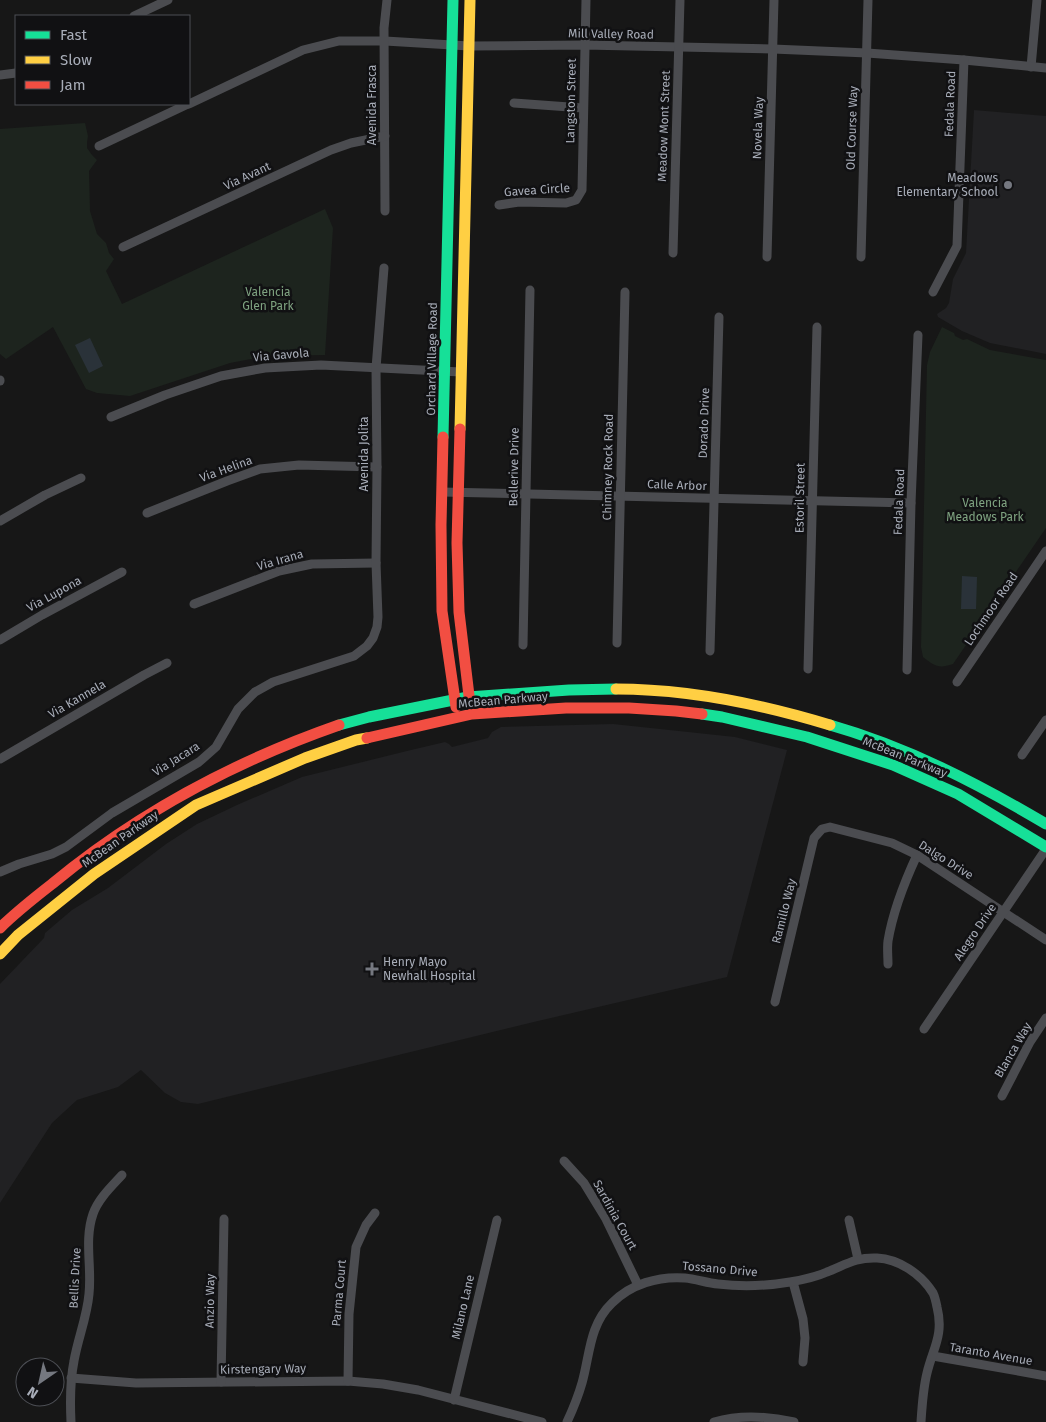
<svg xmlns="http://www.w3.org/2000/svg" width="1046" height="1422" viewBox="0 0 1046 1422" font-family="'Fira Sans',sans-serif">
	<rect width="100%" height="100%" fill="#171717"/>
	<g fill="#212123">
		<polygon points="974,110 1046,116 1046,354 990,343 962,331 938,317 937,314 946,308 949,303 953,279 966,253"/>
		<polygon points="613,724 735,737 787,750 727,977 538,1021 198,1104 181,1102 165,1093 141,1070 118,1087 77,1100 52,1123 0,1203 0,984 44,938 45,933 72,910 108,888 166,844 197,824 237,805 302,777 411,750 445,742 449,744 452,747 488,738 492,732 501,727"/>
	</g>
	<g fill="#1d241e">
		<polygon points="85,123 88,136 87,142 87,148 92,155 97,160 89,171 90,211 97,234 106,243 109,253 114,259 106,271 122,304 325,209 333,228 325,355 266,356 230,363 130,396 97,393 86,389 53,327 6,359 0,354 0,129"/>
		<path d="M942,327L954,333L955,336L963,340L967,339L990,350L1046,360V528L953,664C938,669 935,666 923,657L921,647L927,365L930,352Z"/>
	</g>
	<g fill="#2a3239">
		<polygon points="90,338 103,366 89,373 75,345"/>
		<polygon points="962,576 977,577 976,609 961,609"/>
	</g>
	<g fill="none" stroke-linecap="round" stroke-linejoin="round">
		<g stroke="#4b4c50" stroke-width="9">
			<polyline points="134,16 168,0"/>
			<polyline points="1031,67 1037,0"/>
			<polyline points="0,75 16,73"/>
			<polyline points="514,103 583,108"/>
			<polyline points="189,104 303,50 339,41 385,41 469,46 584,45 773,49 867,53 964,60 1046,68"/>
			<polyline points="99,146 188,104"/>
			<polyline points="499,205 519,202 566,203 576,200 582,190 586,0"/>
			<polyline points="385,211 384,28 387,0"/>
			<polyline points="123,247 331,150 351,143 385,136"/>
			<polyline points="673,253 680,0"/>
			<polyline points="767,257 774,0"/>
			<polyline points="861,257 868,0"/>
			<polyline points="933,292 957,246 964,60"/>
			<polyline points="0,380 0,381"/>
			<polyline points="111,417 165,395 221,376 265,368 321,365 461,372"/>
			<polyline points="442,492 911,503"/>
			<polyline points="147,513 227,481 260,469 299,465 377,467"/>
			<polyline points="0,521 45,495 81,478"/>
			<polyline points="194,604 279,571 312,564 376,563"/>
			<polyline points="0,640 42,615 122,572"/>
			<polyline points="617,643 625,292"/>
			<polyline points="523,645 530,290"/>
			<polyline points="710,651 719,317"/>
			<polyline points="808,669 817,327"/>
			<polyline points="907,670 911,503 918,335"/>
			<polyline points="957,682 1046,551"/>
			<polyline points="1022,755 1046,720"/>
			<polyline points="0,759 144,675 167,663"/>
			<polyline points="0,872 19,864 52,854 66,847 112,813 199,762 216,747 238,709 255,692 273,682 354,656 367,646 373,638 377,627 378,617 376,563 377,467 376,368 384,268"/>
			<path d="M888,964C888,957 887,948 888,941C893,911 904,883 917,855"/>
			<polyline points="775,1002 814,838 822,829 830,827 892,843 917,855 1046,940"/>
			<polyline points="924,1029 1046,849"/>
			<polyline points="1002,1096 1030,1042 1046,1018"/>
			<polyline points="564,1161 584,1183 606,1219 638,1285"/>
			<polyline points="849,1220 858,1259"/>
			<polyline points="793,1282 803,1319 805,1338 803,1362"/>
			<polyline points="933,1356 1046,1376"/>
			<polyline points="71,1378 136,1383 348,1381 383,1384 418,1390 542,1422"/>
			<polyline points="348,1381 349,1314 356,1247 366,1225 375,1213"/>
			<polyline points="221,1382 224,1219"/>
			<polyline points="454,1400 497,1220"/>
			<path d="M71,1422C70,1402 70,1381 74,1361C78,1338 87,1317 89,1294C92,1267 84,1240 93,1214C98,1199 112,1186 122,1175"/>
			<path d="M567,1422C573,1409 578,1397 582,1383C590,1355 589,1325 612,1303C631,1284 658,1276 685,1278C696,1279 707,1283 718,1284C743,1287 766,1286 790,1282C802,1280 816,1277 827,1272C845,1265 856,1257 877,1258C899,1259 921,1274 933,1293C935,1297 936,1302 937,1307C944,1335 933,1348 927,1373C923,1389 922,1406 921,1422"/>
			<path d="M714,1422C741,1414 767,1416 794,1422"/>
		</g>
		<g stroke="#16e098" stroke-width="11">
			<polyline points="443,437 453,0"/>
			<polyline points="702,714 722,717 807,737 893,765 958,794 1046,847"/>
			<polyline points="339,725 369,717 468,697 569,690 616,689"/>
			<path d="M830,725C907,747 977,783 1046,824"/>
		</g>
		<g stroke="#ffcf43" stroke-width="11">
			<polyline points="460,429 470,0"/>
			<path d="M616,689C688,689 761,704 830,725"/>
			<polyline points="0,954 18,935 94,874 196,805 305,758 356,740 367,738"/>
		</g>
		<g stroke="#f24e42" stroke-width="11">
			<polyline points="460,429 457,543 459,612 470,704"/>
			<polyline points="443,437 441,525 442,611 456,707"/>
			<polyline points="367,738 472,714 566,708 629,708 676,711 702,714"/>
			<path d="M0,928C16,912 34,898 52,884C139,812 233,762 339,725"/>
		</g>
	</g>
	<g fill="#757880" stroke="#111113" stroke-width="2">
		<circle cx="1008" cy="185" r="5"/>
		<path d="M369.5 961.5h5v5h5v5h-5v5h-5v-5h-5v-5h5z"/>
	</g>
	<g text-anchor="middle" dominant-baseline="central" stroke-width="5" stroke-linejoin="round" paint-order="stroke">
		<g font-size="12" fill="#a8adb8" stroke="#111113">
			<text transform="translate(611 34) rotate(1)">Mill Valley Road</text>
			<text transform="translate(571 101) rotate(-89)">Langston Street</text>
			<text transform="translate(950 104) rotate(-88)">Fedala Road</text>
			<text transform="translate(372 105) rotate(-90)">Avenida Frasca</text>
			<text transform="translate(664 126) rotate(-88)">Meadow Mont Street</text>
			<text transform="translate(758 128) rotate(-88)">Novela Way</text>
			<text transform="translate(852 128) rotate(-88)">Old Course Way</text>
			<text transform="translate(247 176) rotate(-25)">Via Avant</text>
			<text transform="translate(537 190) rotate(-4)">Gavea Circle</text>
			<text transform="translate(281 355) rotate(-5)">Via Gavola</text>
			<text transform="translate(432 359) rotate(-89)">Orchard Village Road</text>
			<text transform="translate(704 423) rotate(-88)">Dorado Drive</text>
			<text transform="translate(364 454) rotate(-90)">Avenida Jolita</text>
			<text transform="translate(514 467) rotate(-89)">Bellerive Drive</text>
			<text transform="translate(608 467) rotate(-89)">Chimney Rock Road</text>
			<text transform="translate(226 469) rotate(-20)">Via Helina</text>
			<text transform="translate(677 485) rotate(2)">Calle Arbor</text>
			<text transform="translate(800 498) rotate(-89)">Estoril Street</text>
			<text transform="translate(899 502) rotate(-88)">Fedala Road</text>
			<text transform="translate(280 560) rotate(-16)">Via Irana</text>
			<text transform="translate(54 594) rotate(-29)">Via Lupona</text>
			<text transform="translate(991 609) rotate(-56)">Lochmoor Road</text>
			<text transform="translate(77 699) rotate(-30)">Via Kannela</text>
			<text transform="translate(503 700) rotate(-5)">McBean Parkway</text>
			<text transform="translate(905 757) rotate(22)">McBean Parkway</text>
			<text transform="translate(176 759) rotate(-32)">Via Jacara</text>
			<text transform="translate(120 839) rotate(-35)">McBean Parkway</text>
			<text transform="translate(946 860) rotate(32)">Dalgo Drive</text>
			<text transform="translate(784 911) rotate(-76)">Ramillo Way</text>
			<text transform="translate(975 932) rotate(-56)">Alegro Drive</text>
			<text transform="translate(1013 1050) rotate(-60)">Blanca Way</text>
			<text transform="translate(615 1215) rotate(61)">Sardinia Court</text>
			<text transform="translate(720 1269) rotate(5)">Tossano Drive</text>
			<text transform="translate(75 1278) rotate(-87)">Bellis Drive</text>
			<text transform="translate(339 1293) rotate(-85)">Parma Court</text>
			<text transform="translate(210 1301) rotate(-89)">Anzio Way</text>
			<text transform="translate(463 1307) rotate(-77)">Milano Lane</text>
			<text transform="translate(991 1354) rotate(10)">Taranto Avenue</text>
			<text transform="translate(263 1369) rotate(-1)">Kirstengary Way</text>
		</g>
		<g font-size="12" fill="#a8adb8" stroke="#111113" text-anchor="end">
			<text x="998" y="178">Meadows<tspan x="998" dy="14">Elementary School</tspan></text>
			<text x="383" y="962" text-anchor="start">Henry Mayo<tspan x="383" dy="14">Newhall Hospital</tspan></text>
		</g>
		<g font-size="12" fill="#7fa381" stroke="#111113">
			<text x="268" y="292">Valencia<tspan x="268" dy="14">Glen Park</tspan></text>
			<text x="985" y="503">Valencia<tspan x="985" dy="14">Meadows Park</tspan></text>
		</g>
	</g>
	<rect x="15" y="15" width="175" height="90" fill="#111113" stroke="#4d4f55"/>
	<rect x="25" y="31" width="25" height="8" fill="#16e098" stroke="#4d4f55"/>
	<text x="60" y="40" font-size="15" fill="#a8adb8">Fast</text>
	<rect x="25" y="56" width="25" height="8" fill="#ffcf43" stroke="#4d4f55"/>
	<text x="60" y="65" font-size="15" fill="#a8adb8">Slow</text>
	<rect x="25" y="81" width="25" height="8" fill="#f24e42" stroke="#4d4f55"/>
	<text x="60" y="90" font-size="15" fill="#a8adb8">Jam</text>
	<g transform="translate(40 1382) rotate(214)"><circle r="24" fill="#111113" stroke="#4d4f55"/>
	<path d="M0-4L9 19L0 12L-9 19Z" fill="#757880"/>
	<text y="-8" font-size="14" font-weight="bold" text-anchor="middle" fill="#a8adb8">N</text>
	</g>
</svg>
